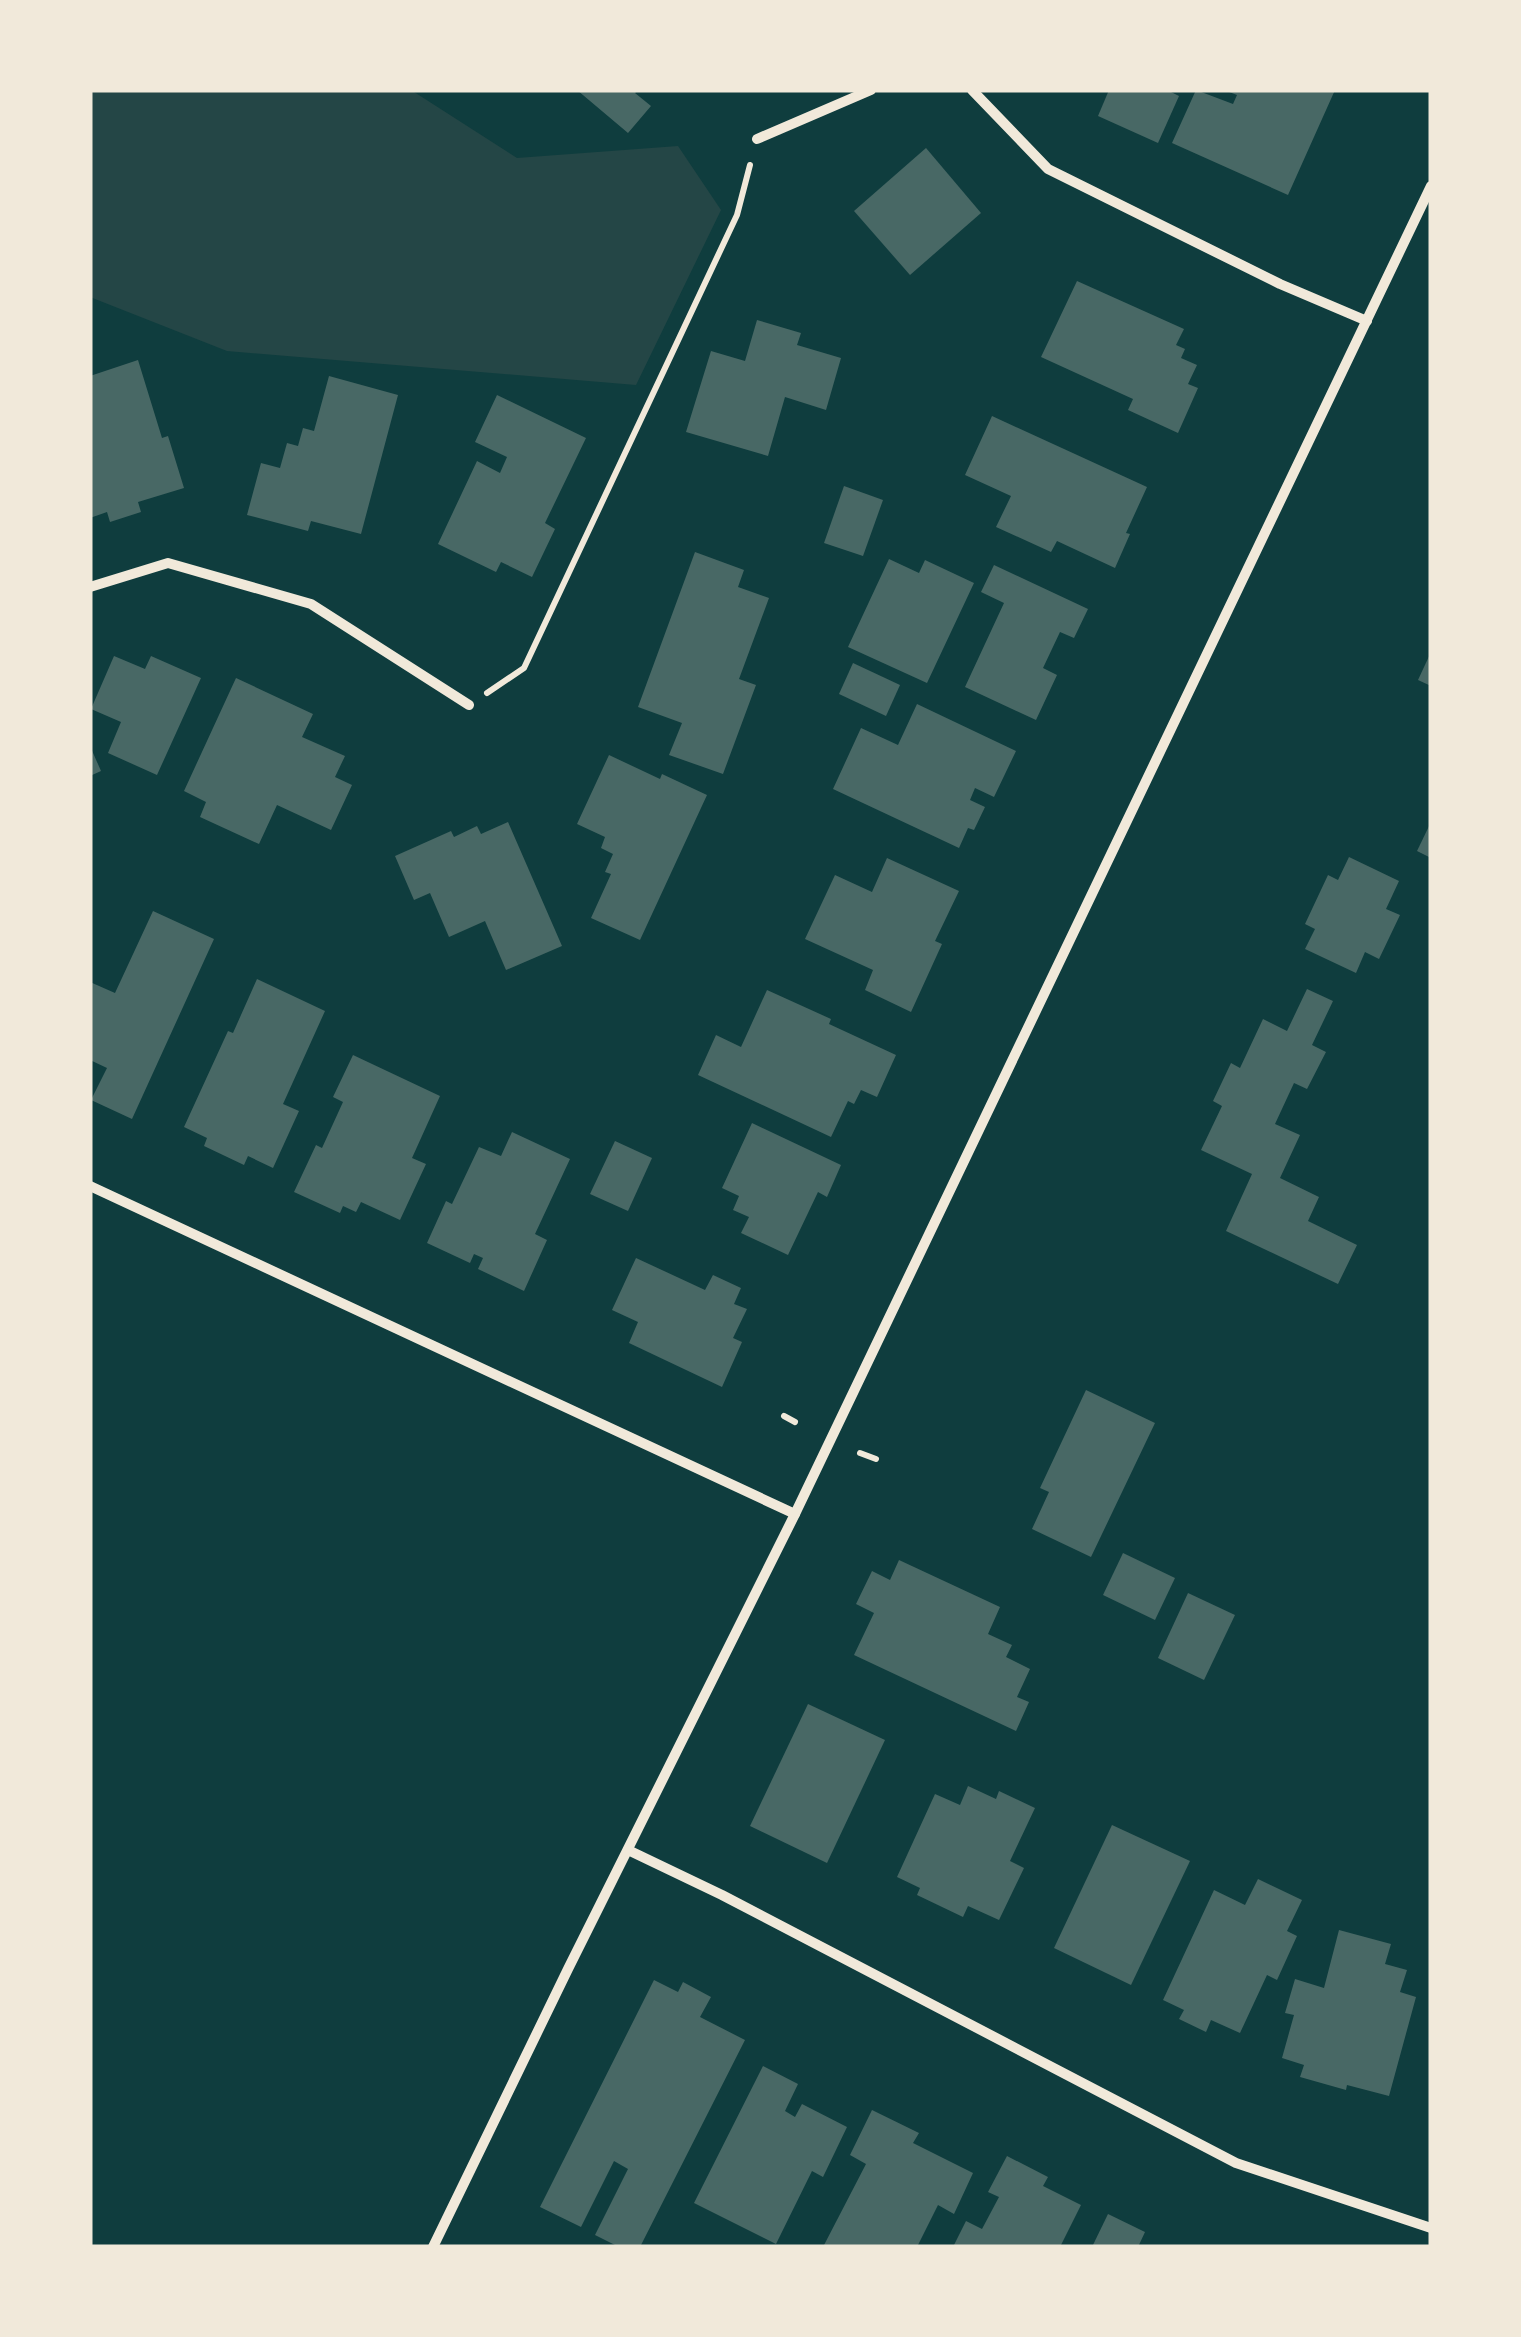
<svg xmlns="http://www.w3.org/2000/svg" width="1521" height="2337" viewBox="0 0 1521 2337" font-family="Raleway,sans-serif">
	<rect width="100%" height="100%" fill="#0f3d3e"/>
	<polygon fill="#244646" points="90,90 411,90 517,158 678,146 721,210 636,385 227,351 90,297"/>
	<g fill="#486865">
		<polygon points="577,90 638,90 635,93 651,106 628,133"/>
		<polygon points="1109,90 1167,90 1179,96 1158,143 1098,116"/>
		<polygon points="1196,90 1233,104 1237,95 1224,90 1335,90 1288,195 1172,143"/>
		<polygon points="926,148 981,213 910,275 854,211"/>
		<polygon points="1077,281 1184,329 1176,345 1185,349 1181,358 1197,365 1188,384 1198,388 1178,433 1128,410 1133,399 1041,357"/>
		<polygon points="757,320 801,333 797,345 841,358 826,410 785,397 768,456 686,432 711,351 745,361"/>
		<polygon points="138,360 162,438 168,436 184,488 138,502 141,512 110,522 107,512 90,518 90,376"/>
		<polygon points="329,376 398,395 361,534 311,521 308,531 247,515 261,463 280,468 287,443 298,446 303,428 314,431"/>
		<polygon points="497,395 586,438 545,523 555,529 532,577 501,562 496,572 438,544 477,461 500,473 507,457 475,442"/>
		<polygon points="992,416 1147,487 1126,533 1130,534 1115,568 1057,541 1051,552 996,527 1011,496 965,475"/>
		<polygon points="844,486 883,500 863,556 824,543"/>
		<polygon points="695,552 744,570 738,587 769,598 739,679 756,685 723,774 669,755 682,723 638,707"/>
		<polygon points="889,559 919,573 925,560 974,583 927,683 848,647"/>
		<polygon points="994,565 1088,609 1074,638 1060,632 1043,668 1057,675 1036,720 965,687 1004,603 981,592"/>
		<polygon points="1431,652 1431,686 1418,680"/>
		<polygon points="114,656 145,669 151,656 201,678 157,775 108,753 121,722 91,709"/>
		<polygon points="853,663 900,685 886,716 839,694"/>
		<polygon points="236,678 313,714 302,737 345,756 335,777 352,785 331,830 277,805 259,844 200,817 206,802 184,791"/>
		<polygon points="917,704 1016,751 994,797 975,788 970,800 985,807 974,830 968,828 959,848 833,789 861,728 898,745"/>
		<polygon points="90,746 101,771 90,776"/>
		<polygon points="609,755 660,779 662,774 707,795 640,940 591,918 611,874 605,872 613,854 601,848 605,837 577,824"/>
		<polygon points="508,822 562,946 506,970 485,921 449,937 430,893 414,900 395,856 451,831 454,837 477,826 481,834"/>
		<polygon points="1431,822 1431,858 1417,851"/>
		<polygon points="1349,857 1399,881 1386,909 1400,915 1379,959 1365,952 1356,973 1305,949 1315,929 1305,924 1328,875 1338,880"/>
		<polygon points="887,858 959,891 935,941 942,944 911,1012 865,990 873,970 805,939 835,875 872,892"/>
		<polygon points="153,911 214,939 132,1119 91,1100 107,1068 90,1060 90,982 115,993"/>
		<polygon points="257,979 325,1011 283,1104 299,1111 273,1168 248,1156 244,1165 204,1146 207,1138 184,1127 228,1031 233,1033"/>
		<polygon points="1307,989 1333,1001 1312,1045 1326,1052 1307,1089 1294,1083 1275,1124 1300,1135 1280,1178 1319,1197 1308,1221 1357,1245 1338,1284 1226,1231 1252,1174 1201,1150 1222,1106 1213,1101 1231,1063 1240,1068 1263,1019 1287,1031"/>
		<polygon points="767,990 831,1019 829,1024 896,1055 877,1097 861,1090 854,1104 848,1101 831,1137 698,1075 716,1035 741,1047"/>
		<polygon points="353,1055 440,1096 412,1158 426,1164 400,1220 361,1202 356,1212 343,1206 340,1213 294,1192 316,1145 322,1148 343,1102 333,1097"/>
		<polygon points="752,1123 841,1165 827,1197 818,1192 788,1255 741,1233 749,1217 733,1210 739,1196 722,1188"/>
		<polygon points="512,1132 570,1159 535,1234 547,1240 524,1291 478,1269 483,1258 474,1254 470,1263 427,1243 446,1201 452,1204 479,1147 501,1156"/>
		<polygon points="615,1141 652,1158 628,1211 590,1194"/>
		<polygon points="636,1258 705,1290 713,1275 741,1288 734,1304 747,1309 733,1338 742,1342 722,1387 629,1343 638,1322 612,1310"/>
		<polygon points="1086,1390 1155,1423 1091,1557 1032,1529 1049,1492 1040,1488"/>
		<polygon points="1123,1553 1175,1578 1155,1620 1103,1595"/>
		<polygon points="899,1560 1000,1607 988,1634 1012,1645 1006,1657 1030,1669 1017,1697 1029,1702 1016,1731 854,1655 874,1613 856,1604 872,1571 890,1580"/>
		<polygon points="1188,1593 1235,1615 1204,1680 1158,1658"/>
		<polygon points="808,1704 885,1740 827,1863 750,1826"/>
		<polygon points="968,1786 996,1799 999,1791 1035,1808 1010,1861 1024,1868 999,1920 968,1906 963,1917 917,1895 920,1888 897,1877 935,1794 960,1805"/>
		<polygon points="1112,1825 1190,1861 1131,1985 1054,1948"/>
		<polygon points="1258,1879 1302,1900 1287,1931 1297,1936 1277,1980 1267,1975 1240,2033 1211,2020 1206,2032 1179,2019 1184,2010 1163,2000 1214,1890 1245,1905"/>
		<polygon points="1339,1930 1391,1944 1385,1964 1407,1970 1400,1992 1416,1997 1389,2096 1347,2085 1346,2090 1300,2077 1304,2065 1282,2058 1294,2015 1285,2013 1295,1979 1324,1988"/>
		<polygon points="654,1980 678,1992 683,1982 711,1997 700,2017 745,2040 640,2247 619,2247 595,2235 628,2169 614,2161 581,2227 540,2207"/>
		<polygon points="763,2066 798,2084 785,2111 795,2117 802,2104 847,2127 823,2177 812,2171 776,2244 694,2203"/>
		<polygon points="872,2110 919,2133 913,2143 973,2173 954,2214 938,2205 917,2247 823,2247 866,2164 850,2155"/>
		<polygon points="1007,2156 1048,2177 1043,2186 1081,2205 1060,2247 953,2247 966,2221 982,2229 999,2197 988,2192"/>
		<polygon points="1108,2214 1145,2232 1138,2247 1092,2247"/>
	</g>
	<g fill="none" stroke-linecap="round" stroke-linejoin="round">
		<g stroke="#f1e9da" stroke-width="6">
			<polyline points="487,693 524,668 737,215 750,165"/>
			<polyline points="784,1416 795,1422"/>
			<polyline points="860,1453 876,1459"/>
		</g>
		<g stroke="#f1e9da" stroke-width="10">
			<polyline points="972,90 1048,169 1280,284 1367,321"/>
			<polyline points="757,139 871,90"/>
			<polyline points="90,587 168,563 311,604 469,705"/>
			<polyline points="90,1186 795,1514"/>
			<polyline points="628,1850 722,1895 1236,2163 1431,2228"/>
			<polyline points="433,2247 568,1969 795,1514 1431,186"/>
		</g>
	</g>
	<rect width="1521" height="2337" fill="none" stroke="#f1e9da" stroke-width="185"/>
</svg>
